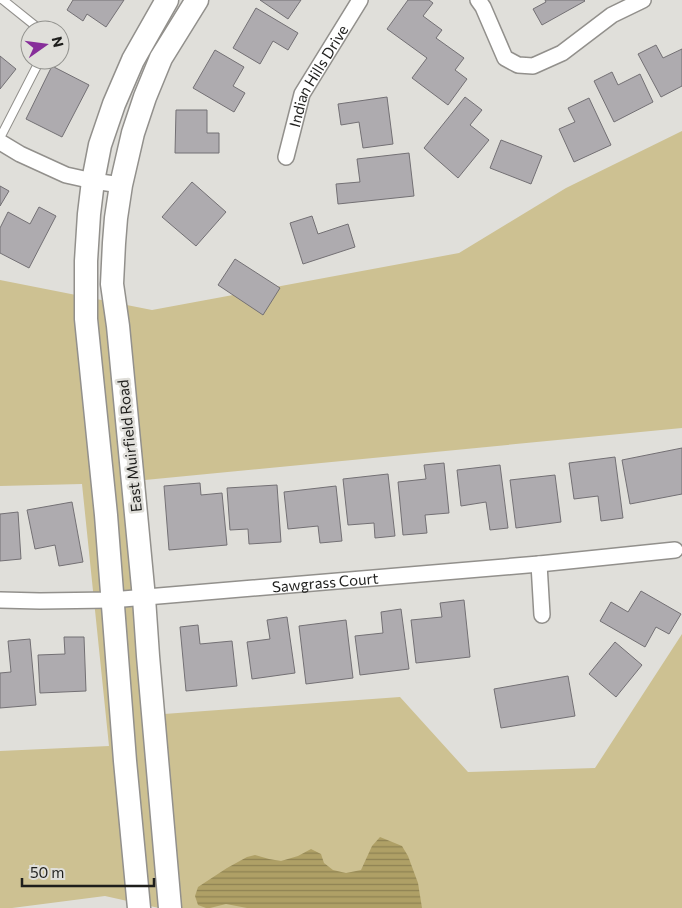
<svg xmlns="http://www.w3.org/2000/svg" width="682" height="908" viewBox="0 0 682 908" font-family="Commissioner,sans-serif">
	<defs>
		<pattern id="water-rules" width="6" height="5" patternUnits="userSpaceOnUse" patternTransform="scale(1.25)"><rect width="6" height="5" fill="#afa066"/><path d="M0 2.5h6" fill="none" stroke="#8e8253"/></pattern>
	</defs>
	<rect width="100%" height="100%" fill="#e0dfda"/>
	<polygon fill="#cdc192" points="682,131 682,428 145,480 164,714 400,697 468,772 595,768 682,634 682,908 159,908 105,896 12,908 0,908 0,751 109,746 82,484 0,486 0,280 152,310 459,253 566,188"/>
	<polygon fill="url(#water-rules)" points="380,837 402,846 408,856 418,883 422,908 247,908 226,904 210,908 206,908 198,905 195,896 198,887 227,868 247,857 255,855 269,859 281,861 298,856 311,849 321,854 324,863 333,870 346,873 361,870 372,846"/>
	<g fill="#aeabaf" stroke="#737074">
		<polygon points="73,0 124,0 106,27 87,14 83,21 67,10"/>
		<polygon points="260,0 301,0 288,19"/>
		<polygon points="408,0 429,0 433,3 423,16 442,30 436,38 464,58 455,70 467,79 448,105 412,78 427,58 387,29"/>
		<polygon points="545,0 584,0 585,1 542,25 533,9 546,2"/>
		<polygon points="256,8 298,33 288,50 273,41 260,64 233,48"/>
		<polygon points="656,45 663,58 682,49 682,86 661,97 638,54"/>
		<polygon points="215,50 244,67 233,86 245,93 234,112 193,88"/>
		<polygon points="0,56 16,69 0,89"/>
		<polygon points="52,66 89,85 62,137 26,119"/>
		<polygon points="612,72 618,85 640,74 653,102 614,122 594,81"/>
		<polygon points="387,97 393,144 363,148 359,122 341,125 338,104"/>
		<polygon points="465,97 482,110 470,125 489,140 458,178 424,148"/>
		<polygon points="589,98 611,145 574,162 559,129 575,122 568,108"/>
		<polygon points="176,110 207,110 207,133 219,133 219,153 175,153"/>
		<polygon points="501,140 542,156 531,184 490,168"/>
		<polygon points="409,153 414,196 338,204 336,184 360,182 357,159"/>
		<polygon points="192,182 226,212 196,246 162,217"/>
		<polygon points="0,186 9,191 0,206"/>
		<polygon points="39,207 56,216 29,268 0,253 0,228 8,212 30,224"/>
		<polygon points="312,216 318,234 348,224 355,247 303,264 290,223"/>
		<polygon points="235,259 280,288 263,315 218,285"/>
		<polygon points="682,448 682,494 630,504 622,460"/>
		<polygon points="615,457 623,518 601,521 598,496 574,499 569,463"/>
		<polygon points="444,463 449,513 425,515 427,533 403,535 398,482 426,479 424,465"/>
		<polygon points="500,465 508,528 490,530 486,502 461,506 457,470"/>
		<polygon points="388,474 395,536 375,538 374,523 348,525 343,479"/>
		<polygon points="555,475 561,522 516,528 510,480"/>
		<polygon points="200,483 201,495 222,493 227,545 169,550 164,486"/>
		<polygon points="277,485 281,542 249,544 248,529 230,530 227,488"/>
		<polygon points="336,486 342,541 320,543 318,526 288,529 284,492"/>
		<polygon points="72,502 83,562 59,566 55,545 35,549 27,510"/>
		<polygon points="18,512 21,559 0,561 0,514"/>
		<polygon points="641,591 681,614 669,634 656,627 645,647 600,621 611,602 628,612"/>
		<polygon points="464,600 470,657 416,663 411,620 442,617 440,603"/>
		<polygon points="401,609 409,669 360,675 355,636 383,633 381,612"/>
		<polygon points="287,617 295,673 252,679 247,642 270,639 267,620"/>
		<polygon points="346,620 353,678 306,684 299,626"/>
		<polygon points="198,625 200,644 232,641 237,686 186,691 180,627"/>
		<polygon points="64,637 84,637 86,691 40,693 38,655 65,654"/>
		<polygon points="30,639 36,705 0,708 0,673 11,672 8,641"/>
		<polygon points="615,642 642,665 616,697 589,674"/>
		<polygon points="568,676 575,716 501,728 494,689"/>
	</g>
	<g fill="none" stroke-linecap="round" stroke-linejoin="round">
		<defs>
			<g id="lane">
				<polyline points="3,0 38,28 38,30"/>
				<polyline points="0,138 40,60"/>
			</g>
			<g id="street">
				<polyline points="478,0 483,7 505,58 518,65 533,66 562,53 612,15 643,0"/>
				<polyline points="0,142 20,154 66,175 93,181 121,185"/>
				<path id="s1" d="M286,157L302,94L360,0"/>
				<polyline points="539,564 542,615"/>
				<path id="s2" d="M0,600L40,601L111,600L539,564L675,550"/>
			</g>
			<g id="secondary">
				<polyline points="139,908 125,761 106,515 86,319 86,261 89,214 93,181 100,145 114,104 133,60 167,0"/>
				<polyline points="170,908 148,656 144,598 118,326 112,284 114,243 116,218 121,185 133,133 145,97 161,58 197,0"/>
			</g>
		</defs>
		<use href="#lane" stroke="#92908c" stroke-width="10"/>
		<use href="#street" stroke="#92908c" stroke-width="18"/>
		<use href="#secondary" stroke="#92908c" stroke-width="25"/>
		<use href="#lane" stroke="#fff" stroke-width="8"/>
		<use href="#street" stroke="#fff" stroke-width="15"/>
		<use href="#secondary" stroke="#fff" stroke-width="22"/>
	</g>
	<g text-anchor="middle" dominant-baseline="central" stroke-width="5" stroke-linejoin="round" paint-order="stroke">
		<g font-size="15" fill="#1e1e1c" stroke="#e0dfda">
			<text stroke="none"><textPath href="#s1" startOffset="88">Indian Hills Drive</textPath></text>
			<text transform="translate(129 446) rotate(-96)">East Muirfield Road</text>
			<text stroke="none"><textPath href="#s2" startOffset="326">Sawgrass Court</textPath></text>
		</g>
	</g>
	<g transform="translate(45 45) rotate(76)"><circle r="24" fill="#e0dfda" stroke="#92928e"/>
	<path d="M0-4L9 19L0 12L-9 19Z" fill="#872e9a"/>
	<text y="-8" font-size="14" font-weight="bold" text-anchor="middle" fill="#1e1e1c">N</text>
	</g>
	<path d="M22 878v8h132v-8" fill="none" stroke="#1e1e1c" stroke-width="2.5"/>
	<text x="30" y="878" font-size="15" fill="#1e1e1c" stroke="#e0dfda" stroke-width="4" paint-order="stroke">50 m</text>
</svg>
